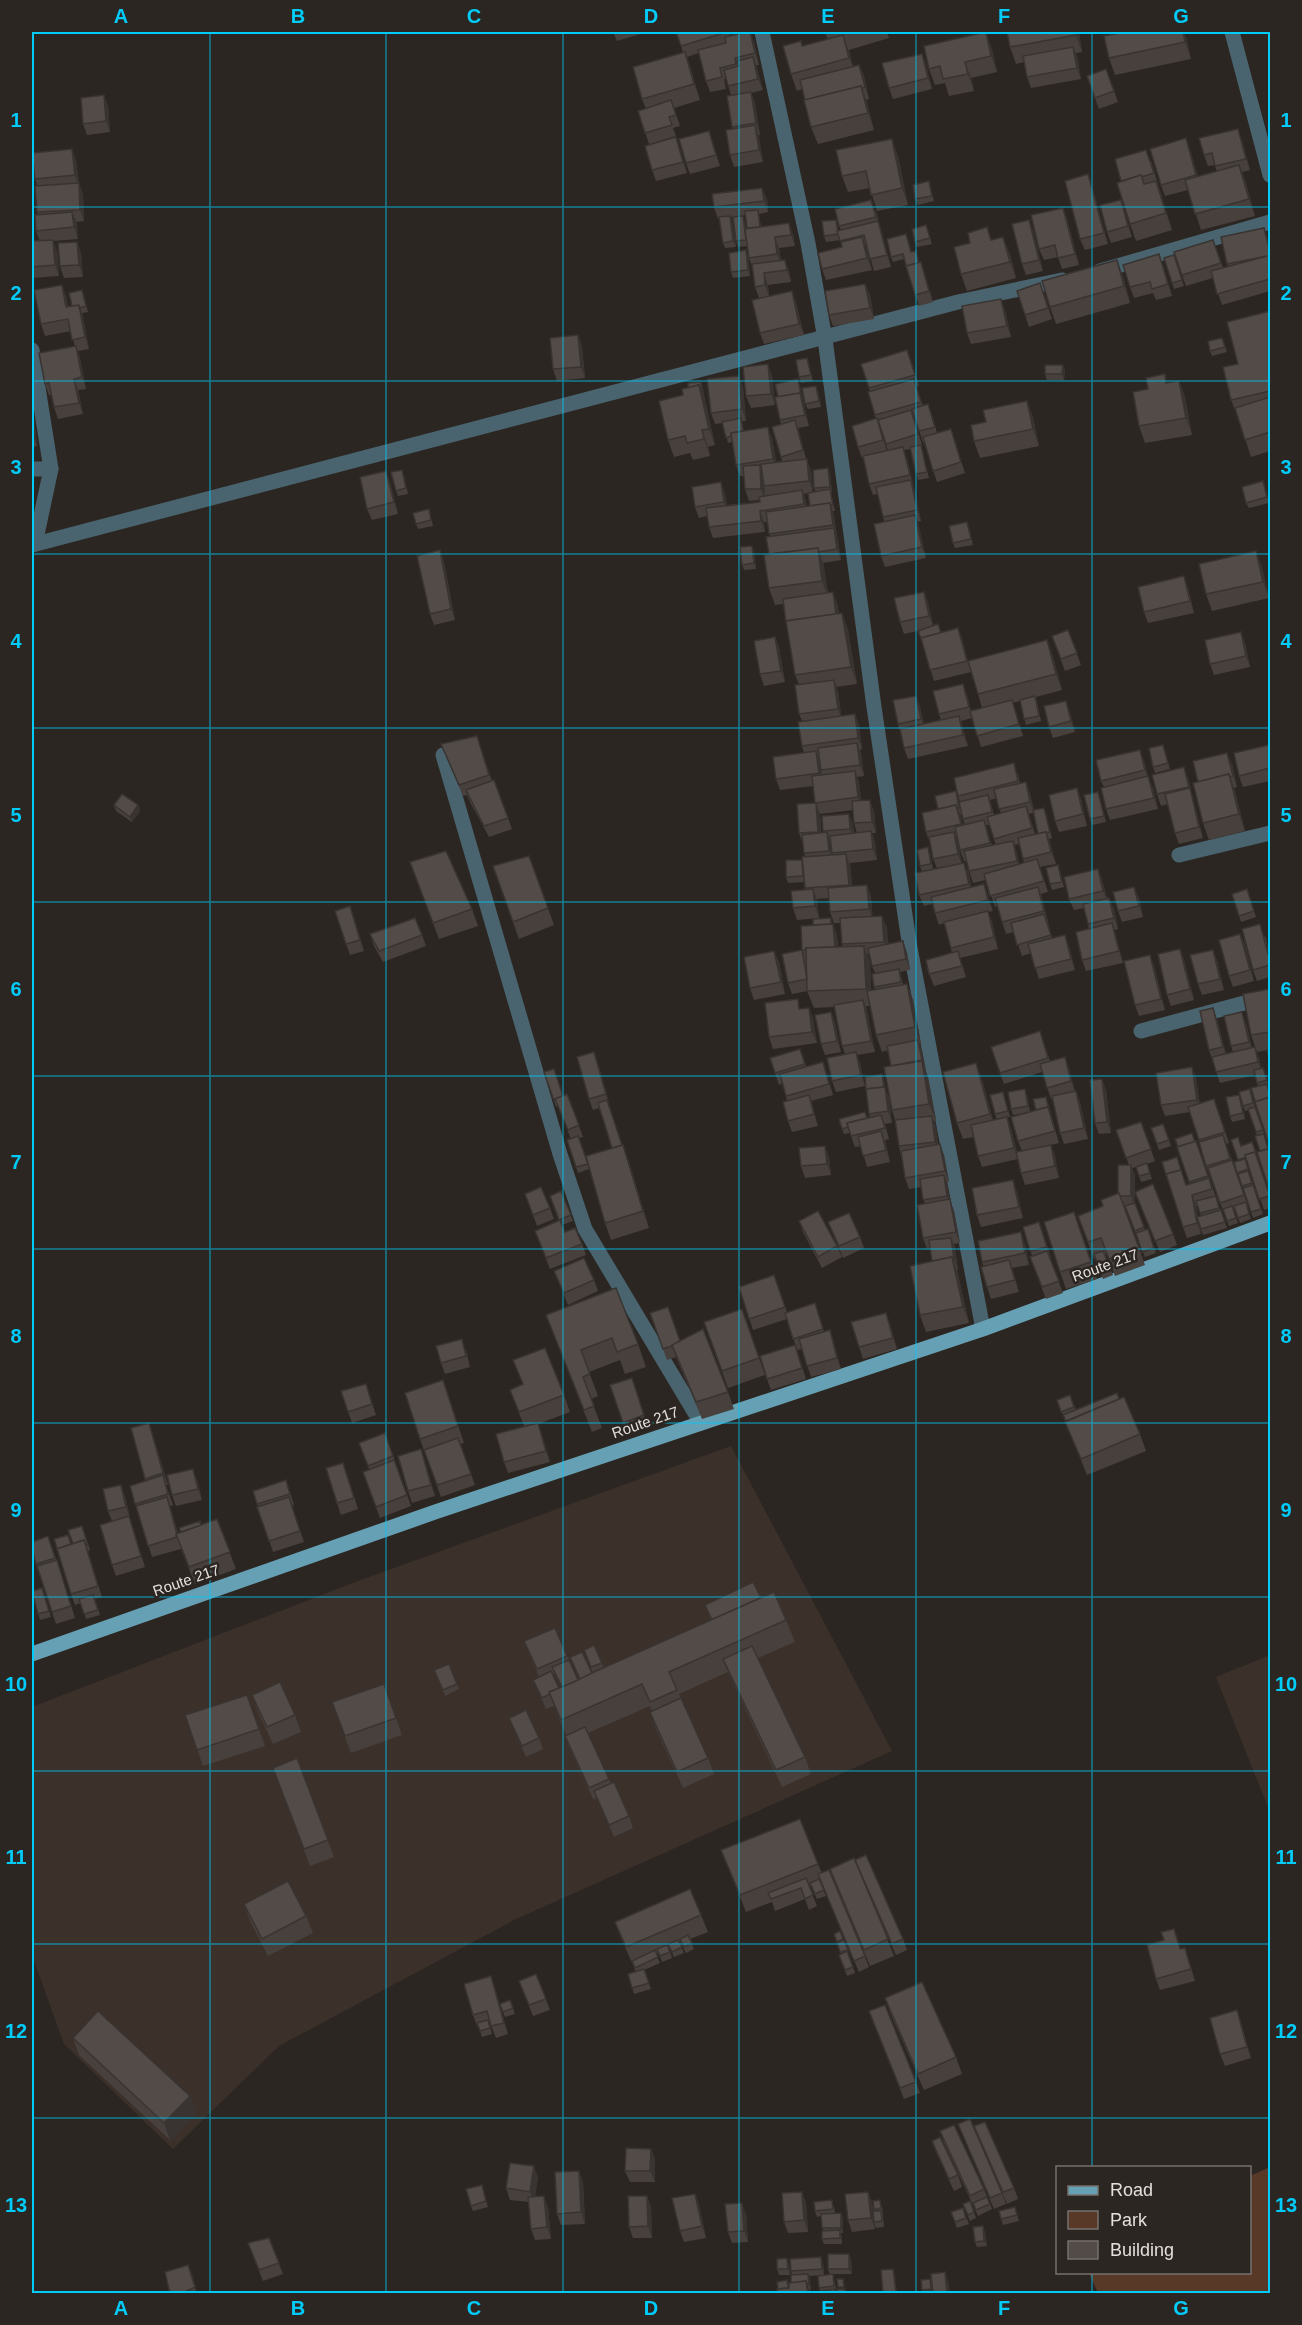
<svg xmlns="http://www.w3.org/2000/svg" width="1302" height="2325" viewBox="0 0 1302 2325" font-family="Helvetica,sans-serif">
	<rect width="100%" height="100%" fill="#2c2622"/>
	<g fill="#3b302a">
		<polygon points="731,1446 892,1751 514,1920 279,2046 173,2149 64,2044 32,1955 32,1707 350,1584"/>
		<polygon points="1270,1655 1270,1812 1216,1677"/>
	</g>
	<polygon fill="#583928" points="1270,2167 1270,2293 1098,2293 1089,2273 1250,2272 1250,2176"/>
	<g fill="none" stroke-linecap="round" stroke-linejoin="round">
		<g stroke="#49646e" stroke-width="15">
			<polyline points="762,32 808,243 825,339 874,707 910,948 983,1329"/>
			<polyline points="1232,32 1270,175"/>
			<polyline points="1100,271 1270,222"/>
			<polyline points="32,350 51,469 35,544"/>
			<polyline points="32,469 51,469"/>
			<polyline points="32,545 958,302 1062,280"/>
			<polyline points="443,755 560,1154 585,1229 701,1423"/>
			<polyline points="1179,855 1270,833"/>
			<polyline points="1141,1031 1270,996"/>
		</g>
		<polyline stroke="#66a0b4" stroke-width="15" points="32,1654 435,1512 983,1329 1270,1223"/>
	</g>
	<g fill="#47403d" fill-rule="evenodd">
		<polygon points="613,32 647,32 617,41"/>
		<polygon points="676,32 729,32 730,36 754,42 759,65 756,65 763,90 751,93 755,103 760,135 758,135 763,162 734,167 730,155 733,129 731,95 726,79 724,79 726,89 710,92 706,81 699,53 687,57 700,100 674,108 680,126 673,128 676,136 649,144 676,137 687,173 656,181 652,170 649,144 638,111 646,109 642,99 683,52"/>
		<polygon points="825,32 887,32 889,38 849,50 853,67 859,65 864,76 869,99 866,100 874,130 818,144 811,127 802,89 797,91 791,74 802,46 828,40"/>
		<polygon points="1079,32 1082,52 1076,53 1081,79 1031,88 1027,77 1024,62 1016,64 1010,47"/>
		<polygon points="1186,37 1191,59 1115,75 1109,58"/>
		<polygon points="992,49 997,72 971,78 974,91 949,96 945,83 935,85 929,69"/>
		<polygon points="922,54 926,65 932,89 893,99 889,88"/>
		<polygon points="1106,69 1118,102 1099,109 1087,76"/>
		<polygon points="108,106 110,132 87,135 83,124"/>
		<polygon points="709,131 720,166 690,174 686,163"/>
		<polygon points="1242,140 1250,170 1242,172 1255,216 1201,230 1188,190 1165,196 1161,185 1190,150 1198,177 1217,172 1215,165 1208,166 1204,155"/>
		<polygon points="898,156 908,205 877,211 870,188 848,192 842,176"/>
		<polygon points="76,160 79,183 83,195 84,221 76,222 78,239 53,241 57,251 59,276 32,278 32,241 40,241 36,231 38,215 37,212 37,185 35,179"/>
		<polygon points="1151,161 1172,230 1136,241 1130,224 1121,181"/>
		<polygon points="929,181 934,201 918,205 915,199"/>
		<polygon points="1092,186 1108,244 1085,250 1080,239"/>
		<path d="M767,199L768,212L759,214L761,227L793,234L795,246L779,248L781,260L789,271L791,282L768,285L769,297L792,291L796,303L804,335L764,344L760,333L768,297L759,298L755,287L753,269L749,258L747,246L738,247L736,241L733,217H731L732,221L736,247L725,248L723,243L719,219H718L714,207ZM746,215L747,228L746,229L743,216L735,217Z"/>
		<polygon points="1121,200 1132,237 1111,243 1107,232"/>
		<polygon points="1063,208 1067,219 1079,265 1062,269 1058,257 1044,260 1039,249"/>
		<polygon points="876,211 891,267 874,271 867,246 866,246 872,270 826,280 822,269 842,247 840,240 826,242 824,236 838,225 838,231 841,230 839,226"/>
		<polygon points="1029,220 1033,231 1043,271 1026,275 1022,264"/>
		<polygon points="926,225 932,244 917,247 915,242"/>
		<polygon points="1264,228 1270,248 1270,291 1222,305 1213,278 1186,286 1182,275 1213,240 1223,268 1228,266 1227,264"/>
		<polygon points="908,240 911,252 919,263 921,262 933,302 919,306 904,259 893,262 891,257"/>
		<polygon points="77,242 81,253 83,277 64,278 60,266"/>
		<polygon points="1010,254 1016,278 967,291 961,274"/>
		<polygon points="1174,255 1184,286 1174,289 1164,258"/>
		<polygon points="748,256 750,276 733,278 731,272"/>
		<polygon points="1163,265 1172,296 1156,300 1153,293 1134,298 1130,287"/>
		<polygon points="1123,276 1130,303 1056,324 1050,307"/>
		<polygon points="1040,283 1052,319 1029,327 1017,291"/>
		<polygon points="865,284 870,295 874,319 833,326 829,315"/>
		<polygon points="66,296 68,307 72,306 84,296 88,312 82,313 89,349 78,351 80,358 86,389 78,390 83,414 58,419 54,407 51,395 49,395 45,384 75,347 71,331 45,336 41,324"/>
		<polygon points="1005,310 1011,337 971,344 967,333"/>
		<polygon points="1270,311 1270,451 1251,457 1238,417 1231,400 1238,364"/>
		<polygon points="578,335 582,347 585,378 557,381 553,369"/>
		<polygon points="1222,338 1227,352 1212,356 1210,351"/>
		<path d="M907,350L919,386L916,387L923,406L932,415L937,433L951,429L965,473L937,482L924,442L923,443L915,416H913L922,445H921L929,478L918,480L911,449L904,450L907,459L921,521L917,522L926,558L885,567L881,556L884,521L878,494L873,495L869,484L863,458H862L858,447L876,419L868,392L870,391L861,364ZM879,426H880L888,451H887Z"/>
		<polygon points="807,358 813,381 801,383 799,377"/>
		<polygon points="1065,370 1064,380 1047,380 1045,374"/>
		<polygon points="772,375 775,405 751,408 746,396"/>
		<path d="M739,376L743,387L746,421H742L744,431L772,438L776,462L782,461L781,457V424L780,420L778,397L798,379L809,426L798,428L806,459L811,470L813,492H816L814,488L828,468L830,474L832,492L831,493L835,511H833L841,560L823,563L828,593L837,603L839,614L842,613L848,630L857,684L836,687L838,691L841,716L855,714L859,726L862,749L860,750L861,754L864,776L857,777L859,782L861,801L874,811L876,833H872L875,843L877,860L850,863L852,886L867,885L871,896L872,917L887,928L888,944L903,941L907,953L910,970L900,972L903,984H907L913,1000L921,1044H920L922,1051L926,1071V1072L928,1077L936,1120L934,1121L936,1127L938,1144L944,1155L949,1182H946L950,1200L954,1211L960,1243L954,1244L955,1249L958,1270H957L969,1323L926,1332L920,1315L932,1262L930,1248L927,1249L923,1238L925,1204L921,1187L909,1189L905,1178L899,1146L895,1120L892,1110L891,1066L888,1050L882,1052L876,1035L870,1006H866L867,1011L875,1052L857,1055L860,1063L865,1086L836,1092L832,1081L845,1054L842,1046L834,1007L814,1008L807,991L792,994L788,983L802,950L833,924L837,936L838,947H843L842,944L841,923H834L830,912L829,898L817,899L819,918L797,920L793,908L806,890L805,882L788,883L786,877L805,857L803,844L799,833L815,803L813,786L780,790L776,779L804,753L802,746V721L799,714V684L795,675L783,604L775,605L769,588L770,536L767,522H764L765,532L713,538L709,527L707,516L699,518L695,507L725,494L727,505L760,502L759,500L749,501L745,489L744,476H740L736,465L732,442L728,443L723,423L715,424L711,413ZM808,493L810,506H807L804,494ZM853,810L854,823L857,833H854L853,825L849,814L823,831V833H821L820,814ZM867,954H870L872,966L875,973L874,987L875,990H871L870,962Z"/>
		<polygon points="1179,381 1185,397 1192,435 1145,443 1139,426 1167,383"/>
		<polygon points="701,382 715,445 708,447 710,456 693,460 690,453 674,457 668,440 683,395 688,388"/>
		<polygon points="818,391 821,407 808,409 805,404"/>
		<polygon points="1027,401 1033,418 1039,446 980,458 974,441"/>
		<polygon points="32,406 32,413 34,418 37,446 32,447"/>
		<polygon points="404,476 408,494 398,496 396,491"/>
		<polygon points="1263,481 1269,503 1249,508 1246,503"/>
		<polygon points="390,482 398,514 372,520 367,509"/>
		<polygon points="429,509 433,526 418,529 416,524"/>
		<polygon points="969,527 973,545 955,548 953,543"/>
		<polygon points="752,546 754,551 756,569 744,570 742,565"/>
		<polygon points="440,550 444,562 455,620 434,625 430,614"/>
		<polygon points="1256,551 1262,568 1269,598 1212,611 1206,594"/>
		<polygon points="1188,588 1194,613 1148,623 1144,612"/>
		<polygon points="924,592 928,603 933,626 941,633 958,628 962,639 971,672 934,681 924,647 918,631 922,630 904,634 900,622"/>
		<polygon points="1068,630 1081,665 1065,671 1052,636"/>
		<polygon points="775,637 779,648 785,682 764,686 760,674"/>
		<polygon points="1047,640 1053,657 1062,690 1036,697 1041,721 1026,725 1020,701 1013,703 1023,736 981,747 972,718 961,721 968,746 908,759 904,748 898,724 916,696 920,707 924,724 941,720 939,714 967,695 971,711 982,708 978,694"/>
		<polygon points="1245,643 1250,667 1214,675 1210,664"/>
		<polygon points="1070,712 1075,732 1053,738 1049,727"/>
		<polygon points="477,736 492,781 494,780 512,829 489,837 470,802 467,795 463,796 441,744"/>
		<polygon points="1163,745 1170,769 1155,773 1153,767"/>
		<polygon points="1270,750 1270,781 1243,787 1239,776"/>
		<polygon points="1144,761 1148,776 1153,788 1158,809 1110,820 1106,809 1104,787 1101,781"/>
		<polygon points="1232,764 1237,787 1234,788 1245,831 1209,840 1203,823 1198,782"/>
		<path d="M1018,774L1020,784L1026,782L1030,794L1034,810L1044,808L1046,813L1052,838L1049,839L1056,864L1040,867L1048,892L1041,894L1052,938L1069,946L1075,970L1039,979L1031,953L1022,956L1014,932L1006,934L997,906L995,907L986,880L973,883L969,871L966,861H964L960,850L957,837L956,838L962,863H964L969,874L971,887L984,884L993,911L988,912L992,922L998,949L960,958L966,977L934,986L929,974L952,953L944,923L939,925L932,904L924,906L919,895L922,872L920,866L930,853L933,869L937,868L933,859L930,843L926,832L938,809L958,797L959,802H960L958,796ZM997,798L1001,814L994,815L990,800ZM1033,813L1038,834H1035L1029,814ZM960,814H961L965,825L963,826ZM986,825H989L996,845H992ZM1019,844L1024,863L1019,864L1014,845Z"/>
		<polygon points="1188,778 1203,838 1179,844 1175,833 1168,804 1161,806 1157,794"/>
		<polygon points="1077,788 1081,799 1087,826 1059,832 1055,821"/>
		<polygon points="1098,792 1106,822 1092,825 1090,819"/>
		<polygon points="114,805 138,805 140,811 132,822 116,811"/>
		<polygon points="529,856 554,925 519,939 493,866"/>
		<polygon points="410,862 472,909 478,926 439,939"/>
		<polygon points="1098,869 1102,880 1107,898 1114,909 1118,929 1114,930 1123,963 1086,971 1082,960 1089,929 1084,908 1074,910 1069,899"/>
		<polygon points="1060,871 1064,887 1052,890 1050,884"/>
		<polygon points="1247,889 1256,917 1241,922 1232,894"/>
		<polygon points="1139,898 1143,917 1122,922 1118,911"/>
		<polygon points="335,911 354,917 364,951 350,955"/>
		<polygon points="370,934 422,935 426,946 383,962 374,946"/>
		<polygon points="1240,934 1245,945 1254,981 1233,987 1229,976"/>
		<polygon points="1265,935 1270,957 1270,977 1257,981 1253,970"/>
		<polygon points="1180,949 1184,960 1194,1000 1171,1006 1167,995"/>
		<polygon points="1213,950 1217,961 1224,990 1202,995 1198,984"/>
		<polygon points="774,951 779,962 785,994 754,1000 750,988"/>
		<polygon points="1154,966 1165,1010 1139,1016 1135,1005"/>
		<polygon points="1270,989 1270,1062 1268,1050 1257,1052 1251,1035"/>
		<polygon points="809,1008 813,1019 817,1043 773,1049 769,1037 801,1009"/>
		<polygon points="831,1012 835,1023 841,1052 825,1055 821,1044"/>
		<polygon points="1217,1019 1226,1054 1233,1052 1231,1046 1246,1023 1252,1048 1259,1058 1261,1068 1263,1068 1269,1086 1268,1086 1270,1096 1270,1148 1256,1104 1258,1086 1255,1075 1220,1083 1209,1050"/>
		<polygon points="1040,1031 1050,1061 1069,1069 1075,1091 1076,1091 1080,1102 1088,1139 1064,1144 1060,1133 1053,1098 1051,1099 1042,1072 1004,1084 1000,1073"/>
		<polygon points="800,1049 806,1066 827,1073 833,1095 811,1101 818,1126 792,1132 788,1121 787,1100 782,1083 779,1085 770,1058"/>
		<polygon points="598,1063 609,1105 622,1145 629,1162 649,1228 611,1240 605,1223 589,1169 578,1173 567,1140 571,1139 558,1106 556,1107 544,1072 563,1096 567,1094 583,1137 579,1138 588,1165 612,1148 599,1108 593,1110 589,1099"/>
		<polygon points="976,1063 982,1080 993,1120 997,1120 995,1114 1005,1098 1010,1117 1007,1117 1011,1129 1017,1152 1022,1151 1018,1141 1028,1112 1013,1115 1011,1109 1027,1095 1030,1112 1036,1110 1046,1097 1059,1143 1051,1145 1055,1156 1059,1178 1025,1185 1021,1173 1018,1159 982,1167 978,1156 973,1137 963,1139 957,1123"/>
		<polygon points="1192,1067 1196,1079 1200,1104 1214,1099 1229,1143 1226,1144 1232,1160 1248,1206 1247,1206 1251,1219 1240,1223 1235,1210 1234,1211 1238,1223 1229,1226 1206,1166 1190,1112 1165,1116 1161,1105"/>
		<polygon points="1102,1079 1106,1090 1111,1133 1099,1134 1095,1123"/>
		<polygon points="884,1080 885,1088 889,1098 892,1123 885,1124 889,1139 885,1140 890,1162 867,1167 861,1146 855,1147 850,1133 844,1134 842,1129 870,1117 869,1114"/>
		<polygon points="1252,1095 1255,1107 1265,1136 1260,1151 1257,1136 1249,1110 1245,1111 1243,1106"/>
		<polygon points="1241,1101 1245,1119 1232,1122 1230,1116"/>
		<polygon points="1141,1122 1155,1161 1147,1164 1152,1179 1141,1182 1136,1167 1132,1168 1135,1176 1135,1192 1173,1234 1177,1245 1160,1252 1135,1193 1135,1203 1145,1230 1148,1229 1156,1253 1145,1257 1125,1207 1124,1207 1145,1265 1115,1276 1107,1254 1105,1255 1113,1275 1103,1279 1095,1258 1094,1259 1078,1216 1103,1206 1118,1193 1129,1165 1116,1130"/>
		<polygon points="1163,1124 1171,1146 1159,1150 1151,1128"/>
		<polygon points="1231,1140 1241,1146 1252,1142 1270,1197 1270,1208 1264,1210 1248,1163 1246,1163 1263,1214 1253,1218 1234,1162 1239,1161"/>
		<path d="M1196,1141L1227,1228L1203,1235L1200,1227L1201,1234L1187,1238L1183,1227L1187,1185L1190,1184L1177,1147ZM1196,1206H1198L1201,1216L1198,1217Z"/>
		<polygon points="829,1157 831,1175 805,1178 801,1166"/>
		<polygon points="561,1191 573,1221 562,1225 565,1232 582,1244 586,1255 550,1269 535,1231 559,1221 550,1196"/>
		<polygon points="1017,1192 1023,1218 981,1227 977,1215"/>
		<polygon points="525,1194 550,1208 554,1219 537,1226"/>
		<polygon points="799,1221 837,1246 842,1257 822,1268 803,1232"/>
		<polygon points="828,1222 860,1237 864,1248 843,1258"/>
		<polygon points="1039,1222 1051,1258 1050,1258 1063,1293 1046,1299 1030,1257 1032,1256 1023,1227"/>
		<polygon points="1080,1229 1097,1279 1066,1289 1060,1272"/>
		<polygon points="1025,1244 1029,1265 1012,1268 1019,1292 991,1299 987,1287 984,1267 982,1262"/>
		<polygon points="554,1271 594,1280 598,1291 568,1305"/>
		<polygon points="774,1275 787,1312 815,1303 824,1332 830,1330 841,1369 811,1377 802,1349 797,1350 787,1319 753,1330 739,1287"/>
		<polygon points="742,1309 765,1375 728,1388 704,1322"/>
		<polygon points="650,1313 680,1341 728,1392 734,1409 702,1419 676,1357 667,1360"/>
		<polygon points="546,1315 638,1344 646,1367 625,1374 620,1360 589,1372 598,1396 591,1399 602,1428 592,1432"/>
		<polygon points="890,1324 897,1349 863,1359 859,1347"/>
		<polygon points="466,1350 470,1367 445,1374 441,1363"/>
		<polygon points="799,1357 806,1379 771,1390 767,1379"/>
		<polygon points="632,1378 646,1421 625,1428 610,1385"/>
		<polygon points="443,1380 464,1443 460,1444 475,1485 441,1497 420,1439"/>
		<polygon points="366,1384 376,1415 352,1423 341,1391"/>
		<polygon points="510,1390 564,1395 570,1412 538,1424 550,1462 508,1473 504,1462 524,1426"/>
		<polygon points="1070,1395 1076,1410 1119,1399 1140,1434 1146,1451 1087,1475 1057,1400"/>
		<polygon points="149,1423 168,1485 166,1485 173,1505 170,1506 178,1533 217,1519 236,1569 195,1584 181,1549 152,1557 130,1486 146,1481 131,1428"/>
		<polygon points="385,1433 411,1506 380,1518 363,1472 369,1469 359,1443"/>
		<polygon points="421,1449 435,1496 412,1503 408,1491"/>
		<polygon points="347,1474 358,1509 341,1515 337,1503"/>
		<polygon points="197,1480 202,1500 176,1506 172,1495"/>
		<polygon points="253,1491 290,1492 294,1505 292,1506 304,1542 273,1552"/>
		<polygon points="125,1496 130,1518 145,1567 116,1576 112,1565 112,1521 108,1511"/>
		<polygon points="82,1526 90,1550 88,1551 102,1597 95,1599 100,1615 86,1619 81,1603 75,1605 71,1594 71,1544 73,1544"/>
		<polygon points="48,1536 61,1572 75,1618 56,1624 36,1564"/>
		<polygon points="42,1588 51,1617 40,1620 32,1591"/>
		<path d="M761,1598L786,1620L795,1642L758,1658L805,1757L811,1774L782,1787L728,1672L679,1694L708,1758L714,1774L683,1788L656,1729L650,1712L652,1711L650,1706L588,1733L611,1783L629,1816L633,1828L614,1837L597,1798L593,1799L569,1747L565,1736L566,1735L554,1706L546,1709L538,1691L533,1680L539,1677L524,1641L555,1628L578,1680L579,1679L570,1657L592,1673H593L586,1655L602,1663L604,1668L711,1620L705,1605ZM555,1674L561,1687L559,1688L553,1675Z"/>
		<polygon points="449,1664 459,1689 445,1696 434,1670"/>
		<polygon points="384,1684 402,1735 351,1753 332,1702"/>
		<polygon points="247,1695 265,1746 203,1766 185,1715"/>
		<polygon points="252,1695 295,1715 301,1732 273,1744 258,1712"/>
		<polygon points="509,1718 539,1738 543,1749 526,1757"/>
		<polygon points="297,1758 334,1857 310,1866 273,1768"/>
		<polygon points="721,1850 818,1864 822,1873 854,1858 903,1939 907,1950 896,1955 867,1890 894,1956 870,1966 845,1907 869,1967 859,1972 821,1882 820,1882 826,1896 817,1899 811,1886 809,1887 817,1906 809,1910 805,1899 775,1911 772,1902 746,1912"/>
		<polygon points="244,1904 306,1916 313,1933 268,1956 250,1921"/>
		<polygon points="701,1915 708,1932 690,1939 694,1949 686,1953 681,1943 680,1944 684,1953 674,1957 670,1948 669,1948 672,1958 662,1962 659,1953 656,1954 660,1963 644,1970 651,1989 634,1994 628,1974 636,1972 621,1938 615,1922"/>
		<polygon points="1174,1929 1181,1949 1185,1948 1195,1981 1160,1990 1156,1979"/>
		<polygon points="840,1931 855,1973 847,1976 839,1955 841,1954 834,1934"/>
		<polygon points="536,1974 550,2010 533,2016 519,1981"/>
		<polygon points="491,1976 508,2034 496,2038 490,2023 489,2023 492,2034 482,2037 478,2026 477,2026 473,2015"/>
		<polygon points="885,1998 956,2057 962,2074 924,2090 891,2015"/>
		<polygon points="510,2000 515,2014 505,2017 500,2004"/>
		<polygon points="1237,2010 1251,2058 1225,2066 1220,2054"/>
		<polygon points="873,2022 916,2082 920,2093 904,2099"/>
		<polygon points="73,2038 190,2096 196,2113 170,2140 79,2055"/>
		<polygon points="958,2124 1002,2193 1006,2204 994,2209"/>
		<polygon points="974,2126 1014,2188 1018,2199 1007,2204"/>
		<polygon points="940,2131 984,2189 992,2209 978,2216 944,2143"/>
		<polygon points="932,2141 958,2175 962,2187 954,2191 936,2152"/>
		<polygon points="651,2149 655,2160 655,2182 630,2182 625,2171"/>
		<polygon points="538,2177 535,2197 548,2207 551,2239 535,2240 531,2229 529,2202 510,2200 506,2188"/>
		<polygon points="583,2182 585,2224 561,2225 557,2214"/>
		<polygon points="482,2185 488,2207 473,2211 471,2206"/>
		<polygon points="802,2192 806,2204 808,2232 788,2233 784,2222"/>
		<polygon points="868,2192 872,2203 873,2211 874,2211 873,2201 882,2206 884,2227 876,2228 874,2223 875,2229 852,2232 848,2220"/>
		<polygon points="695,2194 699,2205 706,2238 684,2242 680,2231"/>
		<polygon points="647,2196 651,2207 652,2238 633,2238 629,2227"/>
		<polygon points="970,2201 976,2218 970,2221 963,2204"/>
		<polygon points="834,2206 835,2213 843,2219 843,2233 841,2233 842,2244 824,2244 822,2239 823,2230 821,2216 817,2217 815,2211"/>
		<polygon points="963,2208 969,2224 957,2228 951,2212"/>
		<polygon points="1017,2213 1019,2221 1003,2225 1001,2219"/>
		<polygon points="746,2214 748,2242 732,2243 728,2232"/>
		<polygon points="985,2232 987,2246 977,2247 975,2242"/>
		<polygon points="269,2238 283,2274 263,2281 248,2243"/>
		<polygon points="849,2254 851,2260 852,2274 833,2274 837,2294 821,2294 819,2288 830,2275 828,2269"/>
		<polygon points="823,2263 824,2275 809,2276 811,2290 778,2289 787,2280 789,2284 791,2283 792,2275 791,2271"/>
		<polygon points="789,2264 790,2275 779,2275 777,2269"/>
		<polygon points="188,2265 197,2294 170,2294"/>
		<polygon points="930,2279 932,2285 933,2294 915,2294 923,2293 922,2290"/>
	</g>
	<g fill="#393432">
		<polygon points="750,32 754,42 759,65 755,53"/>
		<polygon points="986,32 992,49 997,72 991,56"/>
		<polygon points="1076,32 1079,32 1082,52 1076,35"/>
		<polygon points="1183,32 1184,32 1186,37 1191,59 1185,42"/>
		<polygon points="843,35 849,52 856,75 849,58"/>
		<polygon points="1073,47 1078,58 1081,79 1077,68"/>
		<polygon points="685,52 691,69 700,100 694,84"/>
		<polygon points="922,54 926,65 932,89 928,78"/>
		<polygon points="753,57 757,68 763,90 758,79"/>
		<polygon points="965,62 971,78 974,91 968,74"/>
		<polygon points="859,65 864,76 869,99 865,87"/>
		<polygon points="861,86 867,102 874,130 868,113"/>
		<polygon points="751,92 755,103 760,135 756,123"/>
		<polygon points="104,95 108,106 110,132 106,121"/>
		<polygon points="755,125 759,136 763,162 759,150"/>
		<polygon points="1238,129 1242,140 1250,170 1246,159"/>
		<polygon points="709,131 713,142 720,166 716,155"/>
		<polygon points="676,137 680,148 687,173 683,162"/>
		<polygon points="1186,138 1190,150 1201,186 1196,175"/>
		<polygon points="892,139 898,156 908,205 902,188"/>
		<polygon points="72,149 76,160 79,186 75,175"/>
		<polygon points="1239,165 1246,182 1255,216 1249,199"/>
		<polygon points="1088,174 1092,186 1108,244 1104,233"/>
		<polygon points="1156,181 1162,198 1172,230 1166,213"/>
		<polygon points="79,183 83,195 84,221 80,210"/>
		<polygon points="762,188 767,199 768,212 764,201"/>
		<polygon points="871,200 882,232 891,267 887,255"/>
		<polygon points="1121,200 1125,211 1132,237 1128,226"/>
		<polygon points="1063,208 1067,219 1079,265 1075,254"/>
		<polygon points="72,212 77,223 78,239 74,227"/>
		<polygon points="730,216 732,221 736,247 733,241"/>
		<polygon points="1029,220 1033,231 1043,271 1039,260"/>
		<polygon points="789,223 793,234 795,246 791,235"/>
		<polygon points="775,237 779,248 782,266 777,254"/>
		<polygon points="862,237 867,248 872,270 867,258"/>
		<polygon points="1003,237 1010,254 1016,278 1010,262"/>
		<polygon points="53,240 57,251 59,276 55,265"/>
		<polygon points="77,242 81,253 83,277 79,265"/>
		<polygon points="746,250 748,256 750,276 748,270"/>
		<polygon points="1159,254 1163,265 1172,296 1168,284"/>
		<polygon points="785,260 789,271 791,282 787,270"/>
		<polygon points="1117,260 1123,276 1130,303 1124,286"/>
		<polygon points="921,262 925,274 933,302 929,291"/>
		<polygon points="764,273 768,285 769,297 765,285"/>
		<polygon points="865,284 870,295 874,319 870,308"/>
		<polygon points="62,285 66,296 70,318 66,307"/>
		<polygon points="792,291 796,303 804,335 799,324"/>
		<polygon points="1001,299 1005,310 1011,337 1007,326"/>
		<polygon points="79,305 83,316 89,349 85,337"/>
		<polygon points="578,335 582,347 585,378 581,367"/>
		<polygon points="76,346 80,358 86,389 82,377"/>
		<polygon points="768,364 772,375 775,405 771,394"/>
		<polygon points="1063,365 1065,370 1064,380 1062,374"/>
		<polygon points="739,376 743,387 746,421 742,409"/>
		<polygon points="74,379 78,390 83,414 79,403"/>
		<polygon points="1179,381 1185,397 1192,435 1186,418"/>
		<polygon points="701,382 703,387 704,397 715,445 709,429 699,385"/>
		<polygon points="800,393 804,404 809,426 805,415"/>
		<polygon points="1027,401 1033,418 1039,446 1033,429"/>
		<polygon points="32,406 32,413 34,418 37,446 33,435 32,421"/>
		<polygon points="795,420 807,460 807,459 811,470 813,493 809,481 807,461"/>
		<polygon points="768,427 772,438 777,470 773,459"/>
		<polygon points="702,430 708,447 710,456 704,439"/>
		<polygon points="903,447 907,459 914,487 910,475"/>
		<polygon points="760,465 764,477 765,500 761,489"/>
		<polygon points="828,468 830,474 832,492 830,487"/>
		<polygon points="386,471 390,482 398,514 394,502"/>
		<polygon points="911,480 915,491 921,521 917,510"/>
		<polygon points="721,482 725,494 728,513 724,502"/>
		<polygon points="802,490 806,501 808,515 804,504"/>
		<polygon points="830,503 834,514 837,537 833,525"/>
		<polygon points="760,511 764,522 765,532 761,521"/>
		<polygon points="915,515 919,526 926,558 922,547"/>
		<polygon points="834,528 838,539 841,560 837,549"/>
		<polygon points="752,546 754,551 756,569 754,563"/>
		<polygon points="818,548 824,565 828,598 822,581"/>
		<polygon points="440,550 444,562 455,620 451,609"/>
		<polygon points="1256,551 1262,568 1269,598 1263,582"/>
		<polygon points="1184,576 1188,588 1194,613 1190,601"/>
		<polygon points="833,592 837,603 841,627 836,616"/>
		<polygon points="924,592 928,603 934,627 929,616"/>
		<polygon points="842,613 848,630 857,684 851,667"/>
		<polygon points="958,628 962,639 971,672 967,661"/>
		<polygon points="1241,632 1245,643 1250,667 1246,656"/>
		<polygon points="775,637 779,648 785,682 781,671"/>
		<polygon points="1047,640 1053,657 1062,690 1056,674"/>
		<polygon points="834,680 838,691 842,720 838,709"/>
		<polygon points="963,684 967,695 973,718 969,707"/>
		<polygon points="916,696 920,707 925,731 921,719"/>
		<polygon points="1012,700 1016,711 1023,736 1019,724"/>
		<polygon points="1066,701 1070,712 1075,732 1071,721"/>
		<polygon points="855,714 859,726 862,749 858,738"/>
		<polygon points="959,716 963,728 968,746 963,735"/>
		<polygon points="857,743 861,754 864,776 860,765"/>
		<polygon points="1140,750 1144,761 1149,782 1145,770"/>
		<polygon points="816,751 820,762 823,784 819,773"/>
		<polygon points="1227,753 1232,764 1237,787 1233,776"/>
		<polygon points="1184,767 1188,778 1203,838 1199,827"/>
		<polygon points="855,771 859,782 862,809 858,797"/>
		<polygon points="1229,774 1235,791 1245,831 1239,814"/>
		<polygon points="1148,776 1153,788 1158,809 1154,798"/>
		<polygon points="1026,782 1030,794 1034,813 1030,802"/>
		<polygon points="1077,788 1081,799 1087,826 1083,814"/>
		<polygon points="870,800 874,811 876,833 872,822"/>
		<polygon points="816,803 820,814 822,843 818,832"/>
		<polygon points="138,805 140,811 132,822 130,817"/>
		<polygon points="956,805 961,816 965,836 961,824"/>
		<polygon points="849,814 853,825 854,840 850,829"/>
		<polygon points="984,820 988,832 994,854 990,843"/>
		<polygon points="871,831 875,843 877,860 873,849"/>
		<polygon points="827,832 831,843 833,862 829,851"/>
		<polygon points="954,832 958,843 962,865 958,854"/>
		<polygon points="1046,832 1050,843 1056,864 1051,852"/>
		<polygon points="1013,841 1017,852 1021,872 1017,861"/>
		<polygon points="846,854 850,865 853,896 849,885"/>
		<polygon points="964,863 969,874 973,896 969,884"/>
		<polygon points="1098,869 1102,880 1108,902 1103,891"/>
		<polygon points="984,884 988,895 993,911 988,900"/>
		<polygon points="867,885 871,896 873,920 869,909"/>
		<polygon points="1038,887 1042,898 1048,922 1044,911"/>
		<polygon points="1134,887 1139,898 1143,917 1139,906"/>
		<polygon points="813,889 817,900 819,918 815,906"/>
		<polygon points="1109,898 1114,909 1118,929 1114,918"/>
		<polygon points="350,906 354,917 364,951 360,940"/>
		<polygon points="988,911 992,922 998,949 994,937"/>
		<polygon points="882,916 887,928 888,953 884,942"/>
		<polygon points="1112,923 1116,935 1123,963 1119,951"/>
		<polygon points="833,924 837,936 839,959 835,948"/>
		<polygon points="1260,924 1270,957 1270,961"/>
		<polygon points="1240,934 1245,945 1254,981 1250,970"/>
		<polygon points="1065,935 1069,946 1075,970 1071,959"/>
		<polygon points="903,941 907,953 910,970 906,959"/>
		<polygon points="864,946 870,962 872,1006 866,989"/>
		<polygon points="1180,949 1184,960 1194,1000 1190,989"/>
		<polygon points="1213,950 1217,961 1224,990 1220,979"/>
		<polygon points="774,951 779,962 785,994 781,982"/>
		<polygon points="1150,955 1154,966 1165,1010 1161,999"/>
		<polygon points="907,984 913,1000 921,1044 915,1027"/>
		<polygon points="863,1000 867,1011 875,1052 871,1041"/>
		<polygon points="809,1008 813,1019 817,1043 812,1032"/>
		<polygon points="1213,1008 1217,1019 1227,1058 1223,1047"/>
		<polygon points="831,1012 835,1023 841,1052 837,1041"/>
		<polygon points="1242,1012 1246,1023 1253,1053 1249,1042"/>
		<polygon points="918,1040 922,1051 926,1071 922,1060"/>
		<polygon points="1255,1047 1259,1058 1262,1073 1258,1062"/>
		<polygon points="594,1052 598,1063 610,1105 606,1094"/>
		<polygon points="856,1052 860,1063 865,1086 861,1075"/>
		<polygon points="1065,1057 1069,1069 1075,1092 1071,1081"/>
		<polygon points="922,1061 928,1077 936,1120 929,1104"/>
		<polygon points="823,1062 827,1073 833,1095 829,1084"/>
		<polygon points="976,1063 982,1080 996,1131 990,1114"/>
		<polygon points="1192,1067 1196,1079 1201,1111 1197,1100"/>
		<polygon points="882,1074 884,1080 885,1088 889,1098 892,1123 888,1111"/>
		<polygon points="1102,1079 1106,1090 1111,1133 1107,1122"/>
		<polygon points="1076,1091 1080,1102 1088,1139 1084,1128"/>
		<polygon points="809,1095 813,1106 818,1126 814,1114"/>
		<polygon points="1046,1097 1048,1102 1059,1143 1048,1107"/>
		<polygon points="932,1116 936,1127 940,1153 935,1142"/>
		<polygon points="1007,1117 1011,1129 1018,1159 1014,1148"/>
		<polygon points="881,1131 885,1142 890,1162 886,1150"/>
		<polygon points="940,1144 944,1155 949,1182 945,1171"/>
		<polygon points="623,1145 629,1162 649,1228 643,1211"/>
		<polygon points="1051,1145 1055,1156 1059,1178 1055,1166"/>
		<polygon points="825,1146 829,1157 831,1175 827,1164"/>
		<polygon points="1131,1165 1135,1176 1135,1207 1131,1196"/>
		<polygon points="944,1175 948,1186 950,1200 954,1211 960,1243 956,1232 951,1207 947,1196"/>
		<polygon points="1013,1180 1017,1192 1023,1218 1019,1207"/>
		<polygon points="1192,1195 1196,1206 1201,1234 1197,1223"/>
		<polygon points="1021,1232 1025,1244 1029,1265 1025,1253"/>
		<polygon points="951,1238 955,1249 958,1270 954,1259"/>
		<polygon points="952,1257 958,1274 969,1323 963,1307"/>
		<polygon points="1009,1260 1013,1271 1019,1292 1015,1280"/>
		<polygon points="886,1313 890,1324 897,1349 893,1338"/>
		<polygon points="830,1330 834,1342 841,1369 837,1358"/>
		<polygon points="149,1423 153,1434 168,1485 163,1473"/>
		<polygon points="538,1423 542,1434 550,1462 546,1451"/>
		<polygon points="421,1449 425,1460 435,1496 431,1485"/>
		<polygon points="193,1469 197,1480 202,1500 198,1489"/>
		<polygon points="121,1485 125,1496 130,1518 126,1507"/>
		<polygon points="167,1497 171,1509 182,1548 178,1537"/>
		<polygon points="1185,1948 1189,1959 1195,1981 1191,1969"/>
		<polygon points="491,1976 495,1987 508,2034 504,2023"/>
		<polygon points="1237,2010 1241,2022 1251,2058 1247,2047"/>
		<polygon points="190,2096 196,2113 170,2140 164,2123"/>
		<polygon points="651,2149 655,2160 655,2182 650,2171"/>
		<polygon points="534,2166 538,2177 534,2203 530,2192"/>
		<polygon points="579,2171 583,2182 585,2224 581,2212"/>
		<polygon points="802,2192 806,2204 808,2232 804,2220"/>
		<polygon points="868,2192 872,2203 875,2229 871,2218"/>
		<polygon points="695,2194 699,2205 706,2238 702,2226"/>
		<polygon points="544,2196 548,2207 551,2239 547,2227"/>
		<polygon points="647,2196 651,2207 652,2238 648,2226"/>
		<polygon points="742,2203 746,2214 748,2242 744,2231"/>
		<polygon points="841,2213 843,2219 843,2233 841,2228"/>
		<polygon points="983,2226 985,2232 987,2246 984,2241"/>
		<polygon points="849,2254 851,2260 852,2274 849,2269"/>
		<polygon points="821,2257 823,2263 824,2275 822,2269"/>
		<polygon points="787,2258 789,2264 790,2275 788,2269"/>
		<polygon points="188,2265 193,2276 197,2294 195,2287"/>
		<polygon points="893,2269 895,2275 897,2294 896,2292"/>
		<polygon points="945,2272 949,2284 950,2294 947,2294"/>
		<polygon points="808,2274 810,2279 811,2290 809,2285"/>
		<polygon points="806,2281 811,2294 808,2294"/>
	</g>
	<g fill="#524b47" stroke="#393432" stroke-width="1.5">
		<polygon points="676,32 727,32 681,46"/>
		<polygon points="731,32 747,32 732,35"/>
		<polygon points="747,32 750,32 755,53 735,58 736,64 720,68 722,77 706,81 698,50 726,43 725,37"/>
		<polygon points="986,32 991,56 965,62 968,74 943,79 940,66 929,69 924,46"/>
		<polygon points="1007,32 1076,32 1076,35 1010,47"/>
		<polygon points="1125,32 1183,32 1185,42 1109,58 1104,36"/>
		<polygon points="843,35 849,58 791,74 783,46 801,41 802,46"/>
		<polygon points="1073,47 1077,68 1027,77 1023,56"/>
		<polygon points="685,52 694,84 642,99 633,67"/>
		<polygon points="922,54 928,78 889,88 882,63"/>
		<polygon points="753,57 758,79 728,86 724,70 739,66 737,61"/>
		<polygon points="859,65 865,87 862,88 861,86 805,100 800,80"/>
		<polygon points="1106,69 1114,91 1095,98 1087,76"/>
		<polygon points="861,86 868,113 811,127 804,100"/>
		<polygon points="751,92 756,123 732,127 727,96"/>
		<polygon points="104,95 106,121 83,124 81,98"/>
		<polygon points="671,100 676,115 669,117 672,125 645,133 638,111"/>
		<polygon points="755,125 759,150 730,155 726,130"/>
		<polygon points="1238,129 1246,159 1215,166 1212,153 1204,155 1199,138"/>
		<polygon points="709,131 716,155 686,163 679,139"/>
		<polygon points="676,137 683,162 652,170 645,146"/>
		<polygon points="1186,138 1196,175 1161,185 1150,149"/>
		<polygon points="892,139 902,188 871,195 866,171 842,176 836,150"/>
		<polygon points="72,149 75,175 35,179 32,153"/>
		<polygon points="1146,150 1154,173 1141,177 1141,175 1121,181 1115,159"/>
		<polygon points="1239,165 1249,199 1195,214 1185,180"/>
		<polygon points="1088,174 1104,233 1080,239 1065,181"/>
		<polygon points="1141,175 1144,184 1156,181 1166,213 1130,224 1117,183"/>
		<polygon points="929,181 932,196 915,199 913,185"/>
		<polygon points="79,183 80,210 37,212 35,186"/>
		<polygon points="762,188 764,201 714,207 712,194"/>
		<polygon points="871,200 876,217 839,226 835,209"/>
		<polygon points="1121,200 1128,226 1107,232 1100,205"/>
		<polygon points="1063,208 1075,254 1058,258 1055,245 1039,249 1031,215"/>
		<polygon points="758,210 760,227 747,228 745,211"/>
		<polygon points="72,212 74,227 36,231 35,215"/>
		<polygon points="730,216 733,241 723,243 719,217"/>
		<polygon points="743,216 746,240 736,241 733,217"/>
		<polygon points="836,220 838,234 824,236 822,221"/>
		<polygon points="1029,220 1039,260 1022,264 1012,224"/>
		<polygon points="878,221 887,255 870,259 864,235 840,241 837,231"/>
		<polygon points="789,223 791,235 775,237 777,254 749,258 745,229"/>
		<polygon points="926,225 930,238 915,242 912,229"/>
		<polygon points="987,227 991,240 1003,237 1010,262 961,274 954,247 970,243 968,233"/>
		<polygon points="1264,228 1270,252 1270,279 1217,294 1211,271 1267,256 1227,264 1221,237"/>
		<polygon points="906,234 911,252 916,251 919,263 906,266 907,269 903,254 891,257 887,239"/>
		<polygon points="862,237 867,258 822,269 818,253 842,247 841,242"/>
		<polygon points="53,240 55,265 32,267 32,241"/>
		<polygon points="1213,240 1221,263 1182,275 1174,252"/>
		<polygon points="77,242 79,265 60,266 58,243"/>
		<polygon points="746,250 748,270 731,272 729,253"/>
		<polygon points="1159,254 1168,284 1152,289 1150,282 1130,287 1123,265"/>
		<polygon points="1174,255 1182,280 1172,283 1164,258"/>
		<polygon points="785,260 787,270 764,273 765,285 755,287 752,264"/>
		<polygon points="1117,260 1124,286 1050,307 1042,281"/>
		<polygon points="921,262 929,291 915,295 906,266"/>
		<polygon points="1040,283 1048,308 1025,315 1017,291"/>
		<polygon points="865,284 870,308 829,315 825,291"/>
		<polygon points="62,285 66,307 79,305 85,337 72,340 68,319 41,324 34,290"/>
		<polygon points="82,290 86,306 79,308 79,305 72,306 69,293"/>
		<polygon points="792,291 799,324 760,333 752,300"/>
		<polygon points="1001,299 1007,326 967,333 962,306"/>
		<polygon points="1270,311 1270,391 1231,400 1223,367 1238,364 1227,322"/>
		<polygon points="578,335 581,367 553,369 550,338"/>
		<polygon points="1222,338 1225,347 1210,351 1208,341"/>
		<polygon points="76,346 82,377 74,379 79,403 54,407 49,383 45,384 39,353"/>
		<polygon points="907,350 915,375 869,388 861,364"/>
		<polygon points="807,358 811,375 799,377 796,360"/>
		<polygon points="768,364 771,394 746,396 743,367"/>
		<polygon points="1045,365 1063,365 1062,374 1045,374"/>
		<polygon points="1165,374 1166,383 1179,381 1186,418 1139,426 1133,392 1148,389 1146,378"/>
		<polygon points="739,376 742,409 711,413 707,379"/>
		<polygon points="798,379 801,395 800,393 778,397 775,384"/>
		<polygon points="914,379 921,402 875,415 868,392"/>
		<polygon points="701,382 702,392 699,385 688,388 688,383"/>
		<polygon points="699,385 709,429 702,430 704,439 687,443 685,436 668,440 659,401 683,395 682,389"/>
		<polygon points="816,386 819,401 805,404 802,388"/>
		<polygon points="800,393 805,415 780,420 775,397"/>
		<polygon points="1270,397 1270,432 1245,440 1235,408"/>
		<polygon points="1027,401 1033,429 974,441 971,425 986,422 983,410"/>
		<polygon points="928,404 935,427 919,431 912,409"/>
		<polygon points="911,410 918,434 886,444 878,420"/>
		<polygon points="741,418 743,431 731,433 731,436 726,438 722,422"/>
		<polygon points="877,418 883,440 858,447 852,426"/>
		<polygon points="795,420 803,450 781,457 772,427"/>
		<polygon points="32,421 33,435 32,435"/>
		<polygon points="768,427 773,459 736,465 731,433"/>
		<polygon points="951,429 961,462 933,471 923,437"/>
		<polygon points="921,445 927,472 916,474 910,447"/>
		<polygon points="903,447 910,475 869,484 863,456"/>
		<polygon points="807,459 809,481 764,486 761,464"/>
		<polygon points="760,465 761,489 745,489 743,466"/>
		<polygon points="828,468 830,487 814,488 813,470"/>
		<polygon points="402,470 406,488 396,491 391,472"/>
		<polygon points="386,471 394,502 367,509 360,477"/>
		<polygon points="911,480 917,510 883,517 876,487"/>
		<polygon points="1263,481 1267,497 1246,503 1242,487"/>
		<polygon points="721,482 724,502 695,507 692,487"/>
		<polygon points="830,489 833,505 830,505 830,503 810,506 808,493"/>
		<polygon points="802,490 804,504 760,511 761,521 709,527 706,508 760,502 759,497"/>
		<polygon points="830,503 833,525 769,534 766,512"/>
		<polygon points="429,509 431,520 416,524 413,513"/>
		<polygon points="915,515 922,547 881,556 874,524"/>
		<polygon points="967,522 971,539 953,543 949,526"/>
		<polygon points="834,528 837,549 819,552 818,548 769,554 766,537"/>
		<polygon points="752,546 754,563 742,565 740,547"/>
		<polygon points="818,548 822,581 769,588 764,555"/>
		<polygon points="440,550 451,609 430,614 417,556"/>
		<polygon points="1256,551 1263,582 1206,594 1199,564"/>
		<polygon points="1184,576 1190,601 1144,612 1138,587"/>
		<polygon points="833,592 836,614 786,621 786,623 783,599"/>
		<polygon points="924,592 929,616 900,622 894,598"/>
		<polygon points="842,613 851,667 795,675 786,621"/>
		<polygon points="938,624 941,633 921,638 922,641 918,631"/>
		<polygon points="958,628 967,661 930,670 921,638"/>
		<polygon points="1068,630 1077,653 1061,659 1052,636"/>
		<polygon points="1241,632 1246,656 1210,664 1205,640"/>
		<polygon points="775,637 781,671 760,674 754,641"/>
		<polygon points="1047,640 1056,674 978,694 968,661"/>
		<polygon points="834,680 838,709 799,714 795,685"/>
		<polygon points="963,684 969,707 939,714 933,691"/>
		<polygon points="916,696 921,719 898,724 893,700"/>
		<polygon points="1035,696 1039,716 1024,719 1020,700"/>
		<polygon points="1012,700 1019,724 977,736 970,711"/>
		<polygon points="1066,701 1071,721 1049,727 1044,706"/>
		<polygon points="855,714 858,738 802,746 798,722"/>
		<polygon points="959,716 963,735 904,748 900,729"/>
		<polygon points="477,736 489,775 459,785 441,744"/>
		<polygon points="857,743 860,765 821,770 818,748"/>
		<polygon points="1163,745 1168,763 1153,767 1149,748"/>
		<polygon points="1269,745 1270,752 1270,768 1239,776 1234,753"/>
		<polygon points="1140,750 1145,770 1101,781 1096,760"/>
		<polygon points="816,751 819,773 776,779 773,757"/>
		<polygon points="1227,753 1233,776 1230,777 1229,774 1198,782 1193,761"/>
		<polygon points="1014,763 1018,781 958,796 954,778"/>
		<polygon points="1184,767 1189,787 1157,794 1152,775"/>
		<polygon points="855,771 858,797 815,803 812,776"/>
		<polygon points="1229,774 1239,814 1203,823 1193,783"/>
		<polygon points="1148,776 1154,798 1106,809 1101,788"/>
		<polygon points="494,780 508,818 484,826 466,790"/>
		<polygon points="1026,782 1030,802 999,809 994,789"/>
		<polygon points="1077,788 1083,814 1055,821 1049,795"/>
		<polygon points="1190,788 1199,827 1175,833 1165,794"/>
		<polygon points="956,791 959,808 958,809 956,805 938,809 935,796"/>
		<polygon points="1098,792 1104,816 1090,819 1084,795"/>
		<polygon points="122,794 138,805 130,817 114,805"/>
		<polygon points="988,795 992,812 963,819 959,802"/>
		<polygon points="870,800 872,822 854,823 852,801"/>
		<polygon points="816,803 818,832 799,833 797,804"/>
		<polygon points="956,805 961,824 926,832 922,813"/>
		<polygon points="1026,806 1032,828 994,839 987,817"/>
		<polygon points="1044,808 1050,832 1046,833 1046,832 1038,834 1033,810"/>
		<polygon points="849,814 850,829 823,831 822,816"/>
		<polygon points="984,820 990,843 960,850 955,827"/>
		<polygon points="871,831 873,849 832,853 830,836"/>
		<polygon points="827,832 829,851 804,853 802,835"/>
		<polygon points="954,832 958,854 933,859 929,837"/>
		<polygon points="1046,832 1051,852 1023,859 1018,838"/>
		<polygon points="1013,841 1017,861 969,871 964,851"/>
		<polygon points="928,847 931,864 920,866 917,850"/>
		<polygon points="446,851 472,909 433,923 410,862"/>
		<polygon points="846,854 849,885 805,888 802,857"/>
		<polygon points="529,856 548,908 513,922 493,866"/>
		<polygon points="1037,859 1044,881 990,896 984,874"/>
		<polygon points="786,860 802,860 803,876 786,877"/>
		<polygon points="964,863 969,884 919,895 915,873"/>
		<polygon points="1058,865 1062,882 1050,884 1046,868"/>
		<polygon points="1098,869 1103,891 1069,899 1064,877"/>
		<polygon points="984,884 988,900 935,913 931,897"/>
		<polygon points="867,885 869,909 830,912 828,888"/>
		<polygon points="1038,887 1044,911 1002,922 995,898"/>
		<polygon points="1134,887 1139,906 1118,911 1113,892"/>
		<polygon points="813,889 815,906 793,908 791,891"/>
		<polygon points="1247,889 1254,911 1239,916 1232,894"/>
		<polygon points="1109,898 1114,918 1088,924 1083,904"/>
		<polygon points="350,906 360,940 346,944 335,911"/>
		<polygon points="988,911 994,937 951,948 944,922"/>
		<polygon points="1044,914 1051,935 1017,945 1011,923"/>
		<polygon points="882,916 884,942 842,944 840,918"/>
		<polygon points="415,918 422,935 379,951 370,934"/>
		<polygon points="831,918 831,924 813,925 813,919"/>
		<polygon points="1112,923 1119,951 1082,960 1076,932"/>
		<polygon points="833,924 835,947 806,948 806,950 802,950 801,926"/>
		<polygon points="1260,924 1270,961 1270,965 1253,970 1242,929"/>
		<polygon points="1240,934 1250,970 1229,976 1219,940"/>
		<polygon points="1065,935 1071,959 1035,968 1028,944"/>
		<polygon points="903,941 906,959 872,966 868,948"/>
		<polygon points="864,946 866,989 807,991 806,948"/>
		<polygon points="1180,949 1190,989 1167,995 1158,954"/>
		<polygon points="802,950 807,979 788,983 782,954"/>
		<polygon points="1213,950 1220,979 1198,984 1190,955"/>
		<polygon points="774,951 781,982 750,988 744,957"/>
		<polygon points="958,951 962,966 929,974 926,960"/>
		<polygon points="1150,955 1161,999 1135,1005 1124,961"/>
		<polygon points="899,969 901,982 874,987 872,974"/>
		<polygon points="907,984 915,1027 876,1035 867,991"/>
		<polygon points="1270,989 1270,1032 1251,1035 1243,994"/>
		<polygon points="798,999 799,1009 809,1008 812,1032 769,1037 765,1003"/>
		<polygon points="863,1000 871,1041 842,1046 834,1005"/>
		<polygon points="1213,1008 1223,1047 1209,1050 1200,1011"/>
		<polygon points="831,1012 837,1041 821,1044 815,1015"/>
		<polygon points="1242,1012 1249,1042 1231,1046 1224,1016"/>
		<polygon points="1040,1031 1048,1058 1000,1073 991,1047"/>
		<polygon points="918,1040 922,1060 891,1066 887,1046"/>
		<polygon points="1255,1047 1258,1062 1216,1072 1212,1057"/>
		<polygon points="800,1049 805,1064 775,1073 770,1058"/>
		<polygon points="1270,1049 1270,1062 1267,1050"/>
		<polygon points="594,1052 606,1094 589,1099 577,1057"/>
		<polygon points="856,1052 861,1075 832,1081 827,1058"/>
		<polygon points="1065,1057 1071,1081 1047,1088 1040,1064"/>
		<polygon points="922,1061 929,1104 892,1110 884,1067"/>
		<polygon points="823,1062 829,1084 786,1096 780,1074"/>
		<polygon points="976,1063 990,1114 957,1123 943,1072"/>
		<polygon points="1192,1067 1197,1100 1161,1105 1156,1073"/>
		<polygon points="1263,1068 1267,1080 1257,1083 1254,1070"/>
		<polygon points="554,1069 563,1096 555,1099 556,1100 554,1101 544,1072"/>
		<polygon points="882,1074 884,1087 866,1089 865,1077"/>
		<polygon points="1102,1079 1107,1122 1095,1123 1090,1080"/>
		<polygon points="1267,1084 1270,1097 1255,1102 1256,1104 1251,1088"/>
		<polygon points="885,1087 888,1111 869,1114 866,1089"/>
		<polygon points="1025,1089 1028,1106 1011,1109 1008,1092"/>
		<polygon points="1250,1089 1253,1103 1243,1106 1239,1092"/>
		<polygon points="1076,1091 1084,1128 1060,1133 1052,1096"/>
		<polygon points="1003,1092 1008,1111 995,1114 990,1095"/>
		<polygon points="567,1094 579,1125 568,1130 555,1099"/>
		<polygon points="809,1095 814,1114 788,1121 783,1102"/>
		<polygon points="1239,1095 1243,1113 1230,1116 1226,1097"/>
		<polygon points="1046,1097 1049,1111 1048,1107 1036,1110 1033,1099"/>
		<polygon points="1270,1097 1270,1147 1255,1102"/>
		<polygon points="1214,1099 1225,1132 1199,1140 1188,1107"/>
		<polygon points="607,1100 622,1145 612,1148 598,1103"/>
		<polygon points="1048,1107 1055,1131 1018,1141 1011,1117"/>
		<polygon points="1255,1107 1263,1130 1256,1132 1248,1109"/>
		<polygon points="865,1112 867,1118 847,1123 848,1127 842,1129 839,1119"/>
		<polygon points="881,1115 885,1128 851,1136 847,1123"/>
		<polygon points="932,1116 935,1142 899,1146 895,1120"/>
		<polygon points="1007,1117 1014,1148 978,1156 971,1125"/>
		<polygon points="1141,1122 1151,1149 1126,1158 1116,1130"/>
		<polygon points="1163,1124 1169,1140 1157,1144 1151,1128"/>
		<polygon points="881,1131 886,1150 863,1156 858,1137"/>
		<polygon points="1192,1133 1195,1142 1178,1147 1175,1139"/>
		<polygon points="1264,1134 1268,1149 1260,1151 1255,1136"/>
		<polygon points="1223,1135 1230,1159 1206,1166 1199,1142"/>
		<polygon points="578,1136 588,1164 576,1167 567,1140"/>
		<polygon points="1238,1137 1241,1146 1252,1142 1256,1153 1255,1152 1245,1155 1246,1157 1238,1160 1231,1140"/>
		<polygon points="1196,1141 1208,1176 1189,1182 1177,1147"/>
		<polygon points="940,1144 945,1171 905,1178 901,1151"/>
		<polygon points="623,1145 643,1211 605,1223 586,1156"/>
		<polygon points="1051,1145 1055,1166 1021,1173 1016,1152"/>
		<polygon points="825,1146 827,1164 801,1166 799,1148"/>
		<polygon points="1268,1149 1270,1155 1270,1192 1257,1152"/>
		<polygon points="1255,1152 1270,1196 1259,1199 1245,1155"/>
		<polygon points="1177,1157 1181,1170 1166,1174 1166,1175 1162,1162"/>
		<polygon points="1245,1159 1248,1169 1237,1173 1234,1162"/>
		<polygon points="1232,1160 1244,1195 1220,1203 1208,1168"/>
		<polygon points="1147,1163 1150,1173 1139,1176 1136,1167"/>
		<polygon points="1118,1165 1131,1165 1131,1196 1119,1196 1118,1193"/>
		<polygon points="1181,1170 1186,1185 1209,1178 1212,1189 1192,1195 1197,1223 1183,1227 1166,1174"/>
		<polygon points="1248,1171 1252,1183 1242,1186 1238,1174"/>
		<polygon points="944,1175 947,1196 923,1200 920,1179"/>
		<polygon points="1013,1180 1019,1207 977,1215 972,1188"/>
		<polygon points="1153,1184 1173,1234 1155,1241 1135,1192"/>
		<polygon points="1253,1185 1261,1209 1251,1212 1243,1188"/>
		<polygon points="541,1187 550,1208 533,1215 525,1194"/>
		<polygon points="561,1191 571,1215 559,1220 550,1196"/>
		<polygon points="1119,1193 1139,1248 1109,1259 1101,1238 1088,1242 1078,1216 1103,1206 1101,1200"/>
		<polygon points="1216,1196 1219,1208 1200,1213 1196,1201"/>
		<polygon points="950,1199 956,1232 923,1238 917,1205"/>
		<polygon points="1246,1202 1249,1214 1238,1218 1234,1206"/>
		<polygon points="1135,1203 1144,1227 1135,1231 1125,1206"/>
		<polygon points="1232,1206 1236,1218 1227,1221 1223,1209"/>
		<polygon points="1221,1210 1225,1222 1201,1229 1197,1217"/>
		<polygon points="818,1211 837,1246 818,1257 799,1221"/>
		<polygon points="1074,1212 1091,1262 1060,1272 1044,1222"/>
		<polygon points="849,1213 860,1237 839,1246 828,1222"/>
		<polygon points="560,1220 565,1232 575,1228 582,1244 546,1258 535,1231"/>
		<polygon points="1039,1222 1047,1247 1030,1251 1023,1227"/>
		<polygon points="1148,1229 1154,1248 1142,1252 1136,1233"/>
		<polygon points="1021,1232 1025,1253 982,1262 978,1241"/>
		<polygon points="951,1238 954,1259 952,1259 952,1257 932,1261 929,1240"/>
		<polygon points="1047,1251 1059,1281 1042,1287 1030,1257"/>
		<polygon points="1103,1251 1111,1269 1101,1273 1094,1254"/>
		<polygon points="952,1257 963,1307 920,1315 910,1266"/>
		<polygon points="584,1258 594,1280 564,1293 554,1271"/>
		<polygon points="1009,1260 1015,1280 987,1287 981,1267"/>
		<polygon points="774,1275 785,1307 749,1319 739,1287"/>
		<polygon points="616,1288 638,1344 617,1352 612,1338 581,1350 590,1374 583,1377 594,1406 584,1410 546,1315"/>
		<polygon points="815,1303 823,1329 793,1339 785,1313"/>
		<polygon points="668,1307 680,1341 672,1346 663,1349 650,1313"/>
		<polygon points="742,1309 759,1358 722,1371 704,1322"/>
		<polygon points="886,1313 893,1338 859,1347 851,1322"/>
		<polygon points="703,1329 728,1392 696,1402 672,1345"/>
		<polygon points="830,1330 837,1358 807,1366 799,1339"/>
		<polygon points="462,1339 466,1356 441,1363 436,1346"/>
		<polygon points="795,1345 802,1368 767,1379 760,1356"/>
		<polygon points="545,1348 564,1395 519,1412 510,1390 523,1384 513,1360"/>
		<polygon points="632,1378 644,1415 623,1423 610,1385"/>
		<polygon points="443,1380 458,1426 420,1439 405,1393"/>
		<polygon points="366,1384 372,1404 348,1412 341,1391"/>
		<polygon points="1117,1393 1119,1399 1066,1421 1063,1415"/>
		<polygon points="1070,1395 1074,1407 1061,1412 1057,1400"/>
		<polygon points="1124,1397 1140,1434 1081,1459 1065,1422"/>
		<polygon points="149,1423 163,1473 145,1479 131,1428"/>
		<polygon points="538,1423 546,1451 504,1462 496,1434"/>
		<polygon points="385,1433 393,1456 368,1466 359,1443"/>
		<polygon points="458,1438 471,1474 437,1485 424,1450"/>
		<polygon points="421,1449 431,1485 408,1491 398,1456"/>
		<polygon points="394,1460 407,1495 376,1507 363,1472"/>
		<polygon points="343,1463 354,1498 337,1503 326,1468"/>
		<polygon points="193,1469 198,1489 172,1495 167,1475"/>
		<polygon points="163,1475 168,1494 135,1504 130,1486"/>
		<polygon points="286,1480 290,1494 257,1504 253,1491"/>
		<polygon points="121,1485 126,1507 108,1511 103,1489"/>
		<polygon points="167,1497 177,1534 176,1534 177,1537 148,1546 136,1506"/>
		<polygon points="289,1497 300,1531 269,1541 257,1507"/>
		<polygon points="129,1516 141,1556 112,1565 100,1525"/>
		<polygon points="217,1519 230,1552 189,1567 176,1534"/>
		<polygon points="200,1521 201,1525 181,1532 179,1528"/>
		<polygon points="82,1526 88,1545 86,1545 84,1540 73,1544 68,1530"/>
		<polygon points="68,1535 71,1544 57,1549 58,1551 54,1539"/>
		<polygon points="48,1536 55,1558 36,1564 32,1549 32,1542"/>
		<polygon points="84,1540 98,1586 71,1594 57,1549"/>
		<polygon points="57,1560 71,1606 52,1612 37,1566"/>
		<polygon points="753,1582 761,1598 712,1620 705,1605"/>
		<polygon points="42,1588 49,1611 38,1614 32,1591"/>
		<polygon points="774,1592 786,1620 669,1672 677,1690 650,1702 642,1684 561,1720 549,1692"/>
		<polygon points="93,1595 98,1610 84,1614 79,1599"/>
		<polygon points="555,1628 567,1656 537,1669 524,1641"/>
		<polygon points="594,1645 602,1663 591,1667 584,1650"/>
		<polygon points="752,1646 805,1757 776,1770 723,1659"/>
		<polygon points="582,1652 592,1673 580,1679 570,1657"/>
		<polygon points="569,1660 578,1680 562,1687 552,1667"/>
		<polygon points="449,1664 457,1684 443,1690 434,1670"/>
		<polygon points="551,1671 559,1688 549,1692 550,1694 542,1698 533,1680"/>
		<polygon points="280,1682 295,1715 267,1727 252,1695"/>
		<polygon points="384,1684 396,1718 345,1736 332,1702"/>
		<polygon points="247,1695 259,1729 197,1750 185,1715"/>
		<polygon points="681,1698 708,1758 677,1772 650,1712"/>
		<polygon points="526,1710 539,1738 522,1746 509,1718"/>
		<polygon points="585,1727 609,1779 589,1788 565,1736"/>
		<polygon points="297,1758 328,1840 304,1849 273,1768"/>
		<polygon points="614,1782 629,1816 609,1825 594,1791"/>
		<polygon points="800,1819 818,1864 740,1895 721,1850"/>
		<polygon points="866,1855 903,1939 892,1944 855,1860"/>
		<polygon points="854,1858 888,1939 864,1950 830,1869"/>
		<polygon points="829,1870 865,1956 854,1961 818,1874"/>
		<polygon points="806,1878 813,1895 805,1899 801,1888 771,1899 768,1893"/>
		<polygon points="819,1879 824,1890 815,1894 810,1883"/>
		<polygon points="288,1881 306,1916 262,1939 244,1904"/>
		<polygon points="690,1889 701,1915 626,1947 615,1922"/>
		<polygon points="1174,1929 1180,1949 1185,1948 1191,1969 1156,1979 1147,1945 1164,1940 1161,1932"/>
		<polygon points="840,1931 843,1939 837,1942 834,1934"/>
		<polygon points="688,1935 692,1943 684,1947 680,1939"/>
		<polygon points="678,1940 682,1947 672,1952 668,1944"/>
		<polygon points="844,1940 848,1950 840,1952 837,1943"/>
		<polygon points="667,1945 670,1952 660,1956 657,1949"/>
		<polygon points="655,1950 658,1957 635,1968 632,1961"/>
		<polygon points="847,1951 853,1967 845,1970 839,1955"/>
		<polygon points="644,1969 649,1983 632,1988 628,1974"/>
		<polygon points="536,1974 546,1999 529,2005 519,1981"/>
		<polygon points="491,1976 504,2023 491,2026 487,2011 473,2015 464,1984"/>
		<polygon points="922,1982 956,2057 918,2074 885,1998"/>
		<polygon points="510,2000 513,2008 503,2012 500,2004"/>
		<polygon points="885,2005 916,2082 900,2088 869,2011"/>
		<polygon points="1237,2010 1247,2047 1220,2054 1210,2018"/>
		<polygon points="98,2011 190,2096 164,2123 73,2038"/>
		<polygon points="488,2020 490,2028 480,2031 477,2023"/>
		<polygon points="970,2119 1002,2193 990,2198 958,2124"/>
		<polygon points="985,2122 1014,2188 1003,2192 974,2126"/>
		<polygon points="954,2125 984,2189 970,2196 940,2131"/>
		<polygon points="940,2137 958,2175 949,2179 932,2141"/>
		<polygon points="626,2148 651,2149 650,2171 625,2171"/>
		<polygon points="510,2163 534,2166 530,2192 506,2188"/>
		<polygon points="579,2171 581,2212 557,2214 555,2172"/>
		<polygon points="482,2185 486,2201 471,2206 466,2189"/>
		<polygon points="802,2192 804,2220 784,2222 782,2193"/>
		<polygon points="868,2192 871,2218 848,2220 845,2194"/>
		<polygon points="695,2194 702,2226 680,2231 672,2198"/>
		<polygon points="544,2196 547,2227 531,2229 528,2197"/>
		<polygon points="628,2196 647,2196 648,2226 629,2227"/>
		<polygon points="987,2197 990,2204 976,2210 973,2203"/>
		<polygon points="832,2200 833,2209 815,2211 814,2202"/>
		<polygon points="880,2200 881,2208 874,2210 873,2201"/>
		<polygon points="970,2201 974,2212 968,2215 963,2204"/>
		<polygon points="742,2203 744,2231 728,2232 725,2204"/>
		<polygon points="1015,2207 1017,2215 1001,2219 999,2211"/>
		<polygon points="963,2208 966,2218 955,2222 951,2212"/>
		<polygon points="873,2211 881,2211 882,2221 874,2222"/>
		<polygon points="841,2213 841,2228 822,2228 821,2214"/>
		<polygon points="983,2226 984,2241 975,2242 973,2227"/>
		<polygon points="840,2230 840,2238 822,2239 822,2231"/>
		<polygon points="269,2238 279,2263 259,2270 248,2243"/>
		<rect x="828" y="2254" width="21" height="15"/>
		<polygon points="821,2257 822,2269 791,2271 790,2259"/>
		<polygon points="787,2258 788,2269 777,2269 777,2259"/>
		<polygon points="188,2265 195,2287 181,2294 170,2294 165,2272"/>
		<polygon points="893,2269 896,2292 883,2293 881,2270"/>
		<polygon points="945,2272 947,2294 933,2294 931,2274"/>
		<polygon points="808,2274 809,2285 808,2285 806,2281 791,2283 791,2275"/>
		<polygon points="833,2274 834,2286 819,2288 818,2276"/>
		<polygon points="837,2279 843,2279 844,2287 838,2287"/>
		<polygon points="930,2279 931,2289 922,2290 921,2280"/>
		<polygon points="787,2280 788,2288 778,2289 777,2282"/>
		<polygon points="806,2281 808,2294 778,2294 777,2289 789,2288 789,2283"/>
		<polygon points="835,2289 836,2294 822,2294 822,2291"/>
		<rect x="837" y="2289" width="8" height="5"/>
		<polygon points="932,2291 932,2294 915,2294"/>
	</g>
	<path fill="none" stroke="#01cbf9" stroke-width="1.5" stroke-opacity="0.55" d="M210,32V2294M386,32V2294M563,32V2294M739,32V2294M916,32V2294M1092,32V2168M32,207H1270M32,381H1270M32,554H1270M32,728H1270M32,902H1270M32,1076H1270M32,1249H1270M32,1423H1270M32,1597H1270M32,1771H1270M32,1944H1270M32,2118H1270M1092,2272V2294"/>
	<g text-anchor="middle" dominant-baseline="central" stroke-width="5" stroke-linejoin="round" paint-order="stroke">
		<g font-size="15" fill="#e4dfdd" stroke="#2c2622">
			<text transform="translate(1105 1265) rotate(-20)">Route 217</text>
			<text transform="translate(645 1422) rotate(-19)">Route 217</text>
			<text transform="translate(186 1580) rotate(-19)">Route 217</text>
		</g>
	</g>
	<rect width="1302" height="2325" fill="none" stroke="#2c2622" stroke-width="66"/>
	<rect x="1056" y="2166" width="195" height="108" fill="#2c2622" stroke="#76706d" stroke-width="1.5"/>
	<rect x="1068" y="2186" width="30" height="9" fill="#66a0b4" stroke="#76706d" stroke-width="1.5"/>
	<text x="1110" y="2196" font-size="18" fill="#e4dfdd">Road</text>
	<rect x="1068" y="2211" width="30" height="18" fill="#583928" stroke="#76706d" stroke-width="1.5"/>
	<text x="1110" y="2226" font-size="18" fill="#e4dfdd">Park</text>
	<rect x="1068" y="2241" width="30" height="18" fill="#524b47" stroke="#76706d" stroke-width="1.5"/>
	<text x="1110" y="2256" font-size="18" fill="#e4dfdd">Building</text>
	<rect x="33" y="33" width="1236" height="2259" fill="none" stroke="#01cbf9" stroke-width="2"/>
	<g font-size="20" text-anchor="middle" font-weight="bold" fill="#01cbf9">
		<text x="121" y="23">A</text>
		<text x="298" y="23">B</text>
		<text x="474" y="23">C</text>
		<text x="651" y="23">D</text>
		<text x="828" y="23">E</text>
		<text x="1004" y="23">F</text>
		<text x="1181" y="23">G</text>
		<text x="16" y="127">1</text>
		<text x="1286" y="127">1</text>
		<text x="16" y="300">2</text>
		<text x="1286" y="300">2</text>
		<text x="16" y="474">3</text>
		<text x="1286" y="474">3</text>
		<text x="16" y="648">4</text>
		<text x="1286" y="648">4</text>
		<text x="16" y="822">5</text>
		<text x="1286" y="822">5</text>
		<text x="16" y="996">6</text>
		<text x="1286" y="996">6</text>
		<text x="16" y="1169">7</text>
		<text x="1286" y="1169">7</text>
		<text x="16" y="1343">8</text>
		<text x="1286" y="1343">8</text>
		<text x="16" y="1517">9</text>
		<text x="1286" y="1517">9</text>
		<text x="16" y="1691">10</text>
		<text x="1286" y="1691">10</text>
		<text x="16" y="1864">11</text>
		<text x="1286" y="1864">11</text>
		<text x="16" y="2038">12</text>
		<text x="1286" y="2038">12</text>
		<text x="16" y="2212">13</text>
		<text x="1286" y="2212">13</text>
		<text x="121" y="2315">A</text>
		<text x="298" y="2315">B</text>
		<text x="474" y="2315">C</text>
		<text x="651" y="2315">D</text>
		<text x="828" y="2315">E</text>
		<text x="1004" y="2315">F</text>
		<text x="1181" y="2315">G</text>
	</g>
</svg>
